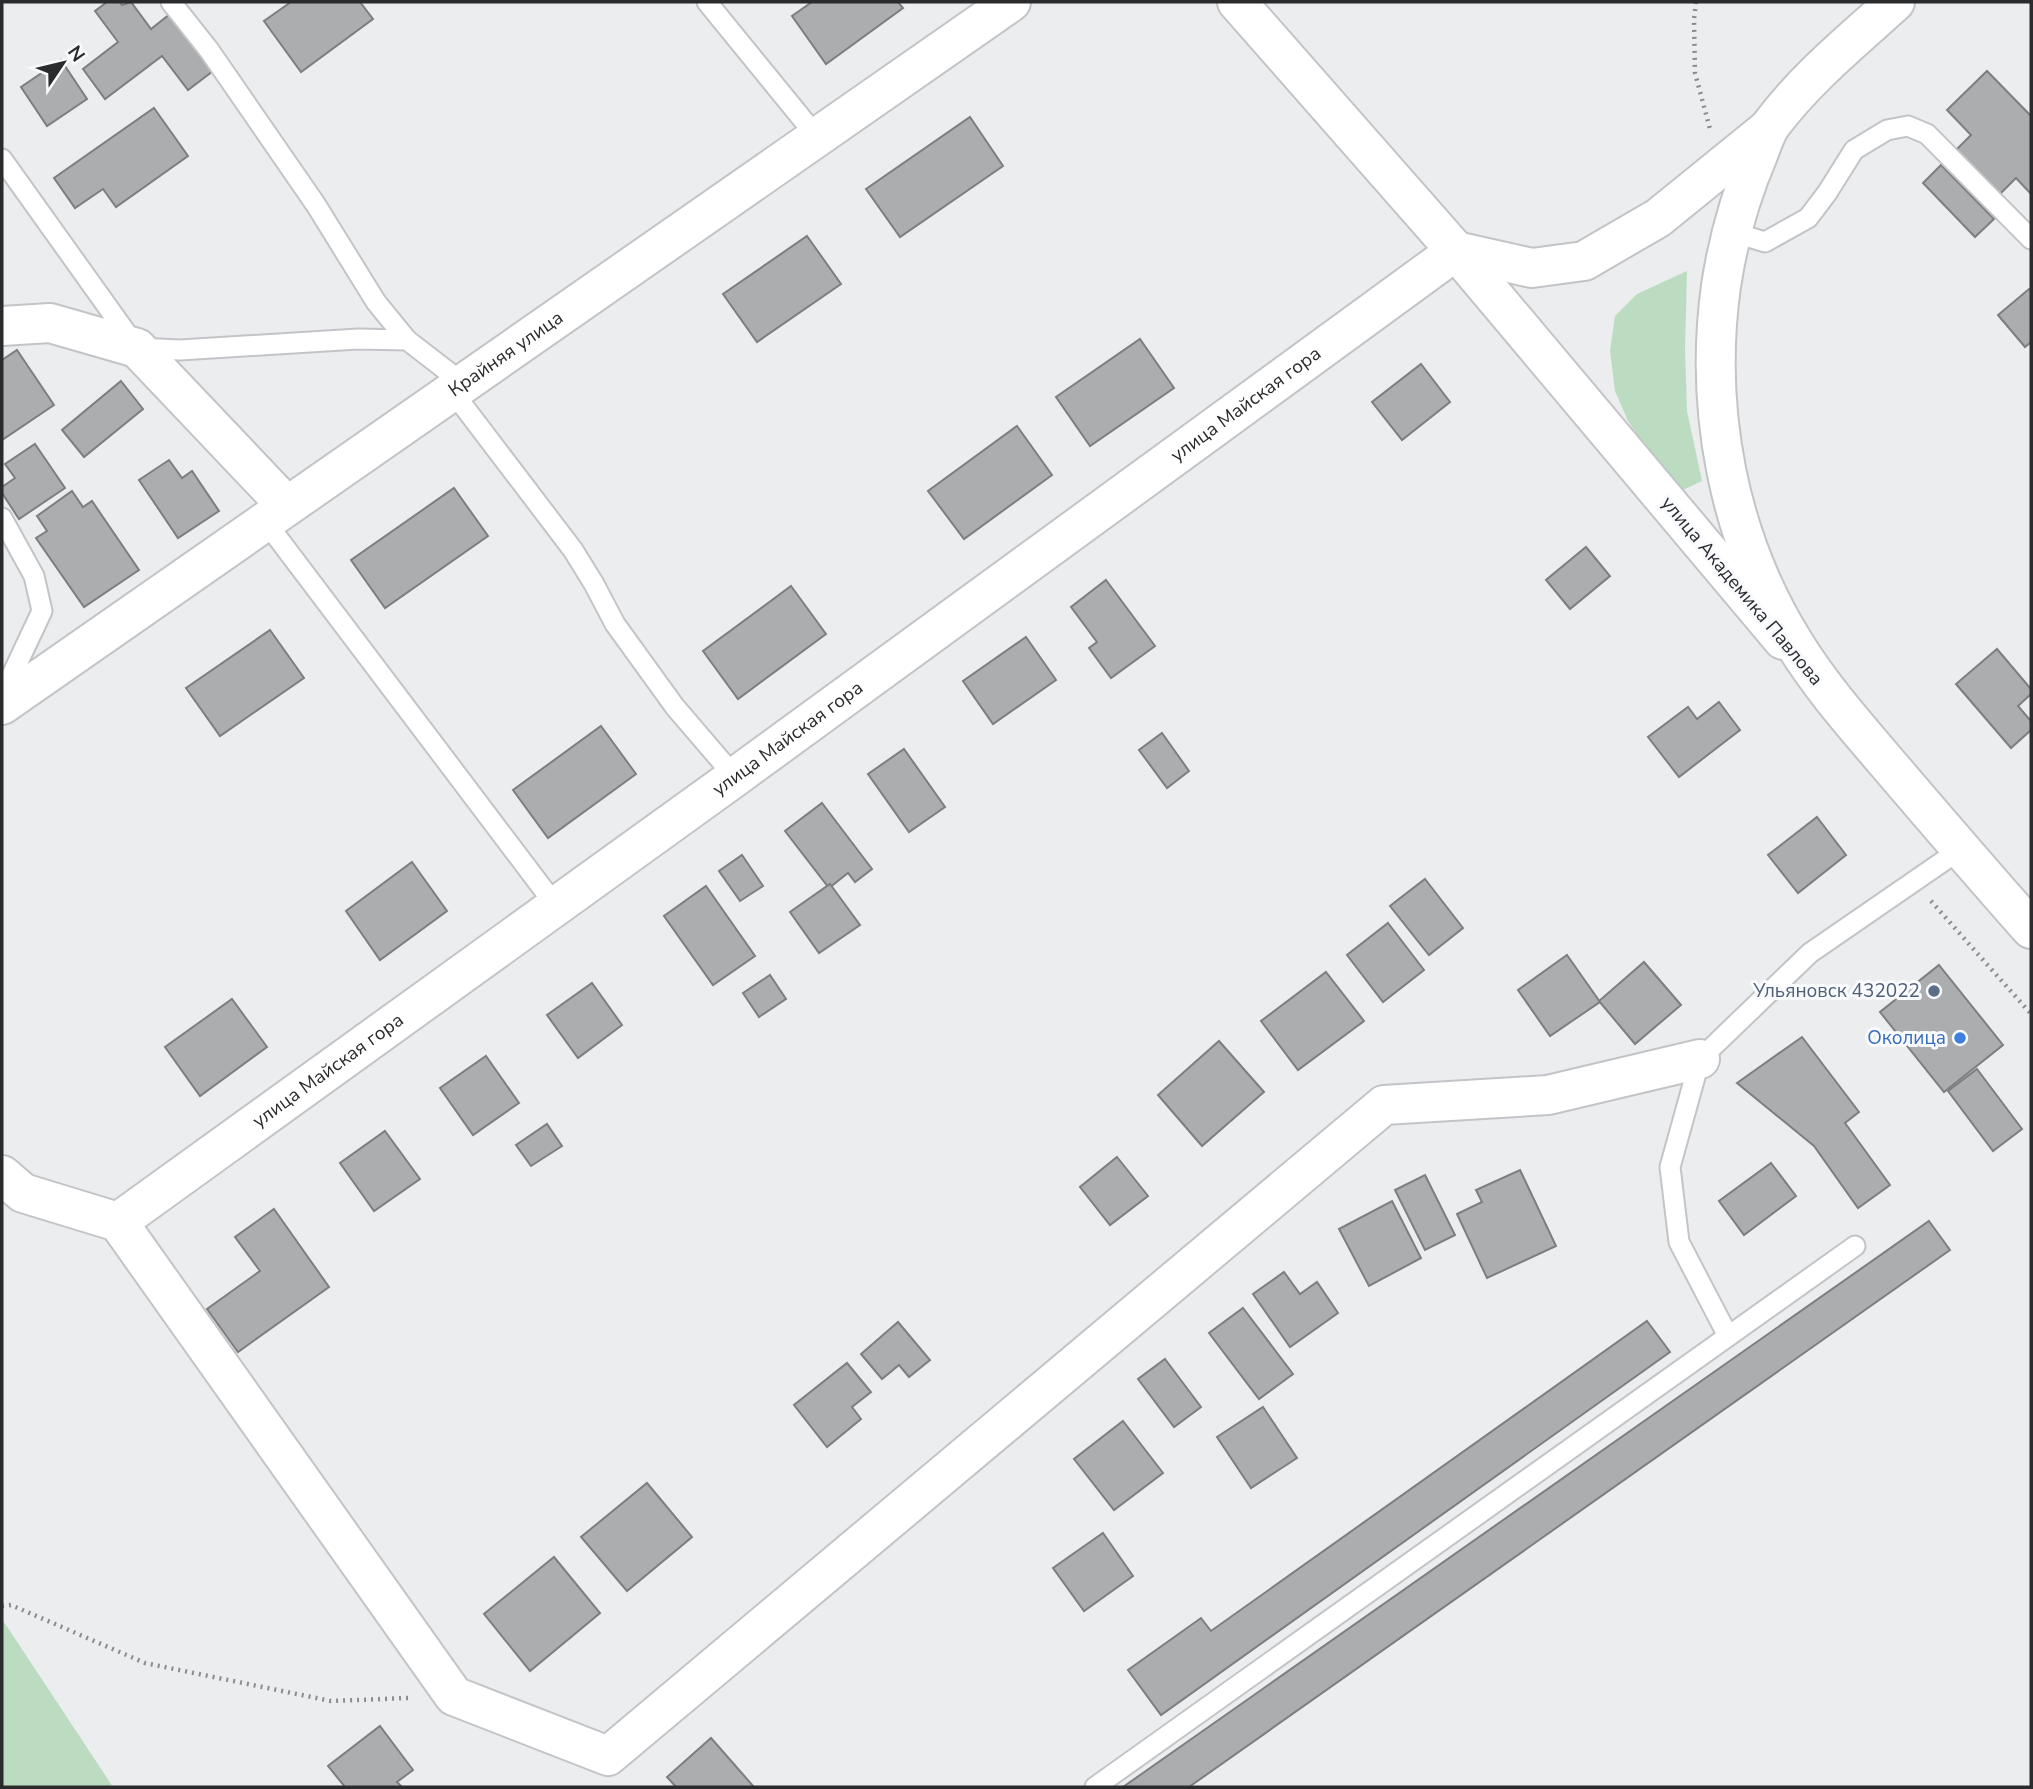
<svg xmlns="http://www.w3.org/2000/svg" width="2033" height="1789" viewBox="0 0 2033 1789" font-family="'Nunito Sans',sans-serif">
	<rect width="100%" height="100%" fill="#ebedef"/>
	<g fill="#bbdcc0">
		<polygon points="1687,271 1685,349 1687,411 1702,481 1683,490 1655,460 1628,421 1615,391 1610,351 1615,316 1637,294"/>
		<polygon points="2,1619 113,1787 2,1787"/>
	</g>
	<g fill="#abadaf" stroke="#7d7e80" stroke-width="2">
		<polygon points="107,2 120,2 122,5 131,2 151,29 170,14 213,71 188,90 162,56 105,99 83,69 118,42 95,11"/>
		<polygon points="291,2 360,2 373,19 301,72 264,21"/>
		<polygon points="812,2 898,2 903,8 826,64 792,16"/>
		<polygon points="61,60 87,99 47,126 21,87"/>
		<polygon points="1987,71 2031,116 2031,194 2016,178 1999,195 1956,150 1971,135 1947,110"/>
		<polygon points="154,108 188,156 116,207 103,189 75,208 54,178"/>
		<polygon points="970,117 1003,166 900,237 866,189"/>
		<polygon points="1941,165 1994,219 1975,237 1923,183"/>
		<polygon points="807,236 841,284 757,342 723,294"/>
		<polygon points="2029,289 2031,291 2031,342 2025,347 1998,315"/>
		<polygon points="1140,339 1174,388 1090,446 1056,397"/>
		<polygon points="17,350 54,405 2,440 2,360"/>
		<polygon points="1421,364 1450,402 1402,440 1372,402"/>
		<polygon points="121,381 143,409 84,457 62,430"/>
		<polygon points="1017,426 1052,475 964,539 928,491"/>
		<polygon points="35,444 65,488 19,519 2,493 2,487 15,478 5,464"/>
		<polygon points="169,460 182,478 192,471 219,511 178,538 139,480"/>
		<polygon points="454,488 488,536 385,608 351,560"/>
		<polygon points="72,491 83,507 92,501 139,570 84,607 36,538 47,531 37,516"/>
		<polygon points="1586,547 1610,576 1570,609 1546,580"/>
		<polygon points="1106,580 1155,646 1111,678 1089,648 1097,642 1071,607"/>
		<polygon points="791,586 826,634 738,699 703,651"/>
		<polygon points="270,630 304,678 220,736 186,688"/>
		<polygon points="1026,637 1056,680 993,724 963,681"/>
		<polygon points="1997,649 2031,689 2031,694 2018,706 2031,721 2031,730 2011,748 1956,684"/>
		<polygon points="1719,702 1740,730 1679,777 1648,737 1688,707 1697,719"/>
		<polygon points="601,726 636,774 548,838 513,790"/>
		<polygon points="1162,733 1189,771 1167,788 1139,750"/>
		<polygon points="904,749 945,807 909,832 868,774"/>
		<polygon points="822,803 872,869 855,882 848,873 829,888 785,831"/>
		<polygon points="1817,817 1846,855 1798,893 1768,855"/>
		<polygon points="742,855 763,886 740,901 719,871"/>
		<polygon points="412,862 447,911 380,960 346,911"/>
		<polygon points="1425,879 1463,928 1429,955 1390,906"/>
		<polygon points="830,884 860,925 819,953 790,912"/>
		<polygon points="706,886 755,956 713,985 664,916"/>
		<polygon points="1388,923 1424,970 1383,1002 1347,955"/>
		<polygon points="1567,955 1600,1002 1550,1036 1518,990"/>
		<polygon points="1644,962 1681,1005 1635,1044 1599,1001"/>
		<polygon points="1939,965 2003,1045 1944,1092 1880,1012"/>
		<polygon points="1326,972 1364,1021 1298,1070 1261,1021"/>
		<polygon points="770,975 786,999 759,1017 743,993"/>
		<polygon points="592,983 622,1025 578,1058 547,1015"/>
		<polygon points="232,999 267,1047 200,1096 165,1047"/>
		<polygon points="1802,1037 1859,1112 1845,1123 1890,1185 1858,1208 1814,1146 1737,1083"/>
		<polygon points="1219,1041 1264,1092 1202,1146 1158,1095"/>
		<polygon points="486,1056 519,1103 473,1135 440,1088"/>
		<polygon points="1977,1069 2022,1129 1993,1151 1948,1091"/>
		<polygon points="547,1124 562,1146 531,1166 516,1145"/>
		<polygon points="385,1131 420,1179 374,1211 340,1163"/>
		<polygon points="1117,1157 1148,1196 1110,1225 1080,1187"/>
		<polygon points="1771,1163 1796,1196 1744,1235 1719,1201"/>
		<polygon points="1520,1170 1556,1246 1487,1278 1457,1214 1482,1202 1476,1190"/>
		<polygon points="1425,1175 1455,1235 1425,1250 1395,1190"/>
		<polygon points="1392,1201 1421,1258 1369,1286 1339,1229"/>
		<polygon points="274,1209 329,1287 238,1352 207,1309 260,1271 235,1237"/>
		<polygon points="1929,1221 1950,1250 1189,1787 1123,1787"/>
		<polygon points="1284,1272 1300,1294 1317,1282 1338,1313 1290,1347 1253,1294"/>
		<polygon points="1243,1308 1293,1374 1259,1399 1209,1333"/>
		<polygon points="1647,1321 1670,1352 1161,1715 1128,1670 1201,1618 1211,1631"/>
		<polygon points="898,1322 930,1360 909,1377 899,1365 882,1379 861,1354"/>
		<polygon points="1165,1359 1201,1407 1174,1427 1138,1379"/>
		<polygon points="847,1363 871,1392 852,1407 861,1419 827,1447 794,1405"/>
		<polygon points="1263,1407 1297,1458 1251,1488 1217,1437"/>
		<polygon points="1123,1421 1163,1473 1114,1510 1074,1459"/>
		<polygon points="647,1483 692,1537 627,1591 581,1537"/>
		<polygon points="1103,1533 1133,1576 1084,1611 1053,1568"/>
		<polygon points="554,1557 600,1613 530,1671 484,1614"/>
		<polygon points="380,1726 413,1770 397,1782 402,1787 345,1787 328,1766"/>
		<polygon points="711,1738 754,1787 676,1787 667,1777"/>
	</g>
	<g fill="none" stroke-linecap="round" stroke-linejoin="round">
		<defs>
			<g id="lane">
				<polyline points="171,2 209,50 316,205 376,302 407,340"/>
				<polyline points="707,2 817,137"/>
				<polyline points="2,159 137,348 180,350 358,339 407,340 464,384"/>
				<polyline points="1732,232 1765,242 1808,218 1827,193 1854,150 1887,130 1908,126 1927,134 2031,239"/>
				<polyline points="452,391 573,550 594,584 615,624 675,707 735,777"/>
				<polyline points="2,518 34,576 42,611 2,696"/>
				<polyline points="265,521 556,906"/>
				<polyline points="1728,1336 1679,1242 1670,1167 1700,1059 1810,953 1961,849"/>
				<polyline points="1095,1787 1855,1246"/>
			</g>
			<g id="street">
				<polyline points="1237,2 1456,251 1783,640"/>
				<polyline points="1456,251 1532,268 1584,261 1658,218 1769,128"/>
				<polyline points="2,326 50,323 137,348 287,506"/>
				<path id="s1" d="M2,705L1011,2"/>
				<polyline points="2,1175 23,1193 118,1222 454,1696 608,1756 1384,1105 1548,1095 1700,1059"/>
				<path id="s2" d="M118,1222L735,777L1456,251"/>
			</g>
			<path id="secondary" d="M1895,2C1852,41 1806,78 1771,125C1765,134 1762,145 1758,155C1740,197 1728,240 1721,286C1704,409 1728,537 1794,643C1821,687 1855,725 1888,764C1935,819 1983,875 2031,929"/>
		</defs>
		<use href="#lane" stroke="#c3c4c7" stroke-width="23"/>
		<use href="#street" stroke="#c3c4c7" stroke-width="42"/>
		<use href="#secondary" stroke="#c3c4c7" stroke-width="42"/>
		<g stroke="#8b8c8e" stroke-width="4.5" stroke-dasharray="2 5" stroke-linecap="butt">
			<polyline points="1696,2 1694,19 1695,73 1710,129"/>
			<polyline points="1931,901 2031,1014"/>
			<polyline points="2,1606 11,1605 145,1663 331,1701 408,1698"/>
		</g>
		<use href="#lane" stroke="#fff" stroke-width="19"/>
		<use href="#street" stroke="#fff" stroke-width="38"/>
		<use href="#secondary" stroke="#fff" stroke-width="38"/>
	</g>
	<circle fill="#5c6f8a" stroke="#f9fafd" stroke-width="2.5" cx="1934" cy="991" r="7"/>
	<circle fill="#3f7fe0" stroke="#f9fafd" stroke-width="2.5" cx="1960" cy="1038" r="7"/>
	<g text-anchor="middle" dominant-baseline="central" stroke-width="6" stroke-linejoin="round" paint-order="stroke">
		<g font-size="19" fill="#2a2b2c" stroke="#f9fafd">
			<text stroke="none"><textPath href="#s1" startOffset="614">Крайняя улица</textPath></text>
			<text stroke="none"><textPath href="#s2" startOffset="1393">улица Майская гора</textPath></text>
			<text transform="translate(1742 591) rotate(50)">улица Академика Павлова</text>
			<text stroke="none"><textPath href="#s2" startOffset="826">улица Майская гора</textPath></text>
			<text stroke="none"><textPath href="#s2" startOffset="259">улица Майская гора</textPath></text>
		</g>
		<g font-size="19" fill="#4e5e75" stroke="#f9fafd" text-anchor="end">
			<text x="1920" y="991">Ульяновск 432022</text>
		</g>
		<g font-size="19" fill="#366cbe" stroke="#f9fafd" text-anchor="end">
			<text x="1946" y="1038">Околица</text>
		</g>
	</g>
	<rect width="2033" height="1789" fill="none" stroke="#2a2b2c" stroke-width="7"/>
	<g transform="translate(63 63) rotate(55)" stroke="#f9fafd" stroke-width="5" paint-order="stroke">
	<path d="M0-5L12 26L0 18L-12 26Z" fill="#2a2b2c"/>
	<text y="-10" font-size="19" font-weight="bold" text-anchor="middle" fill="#2a2b2c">N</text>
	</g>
</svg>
